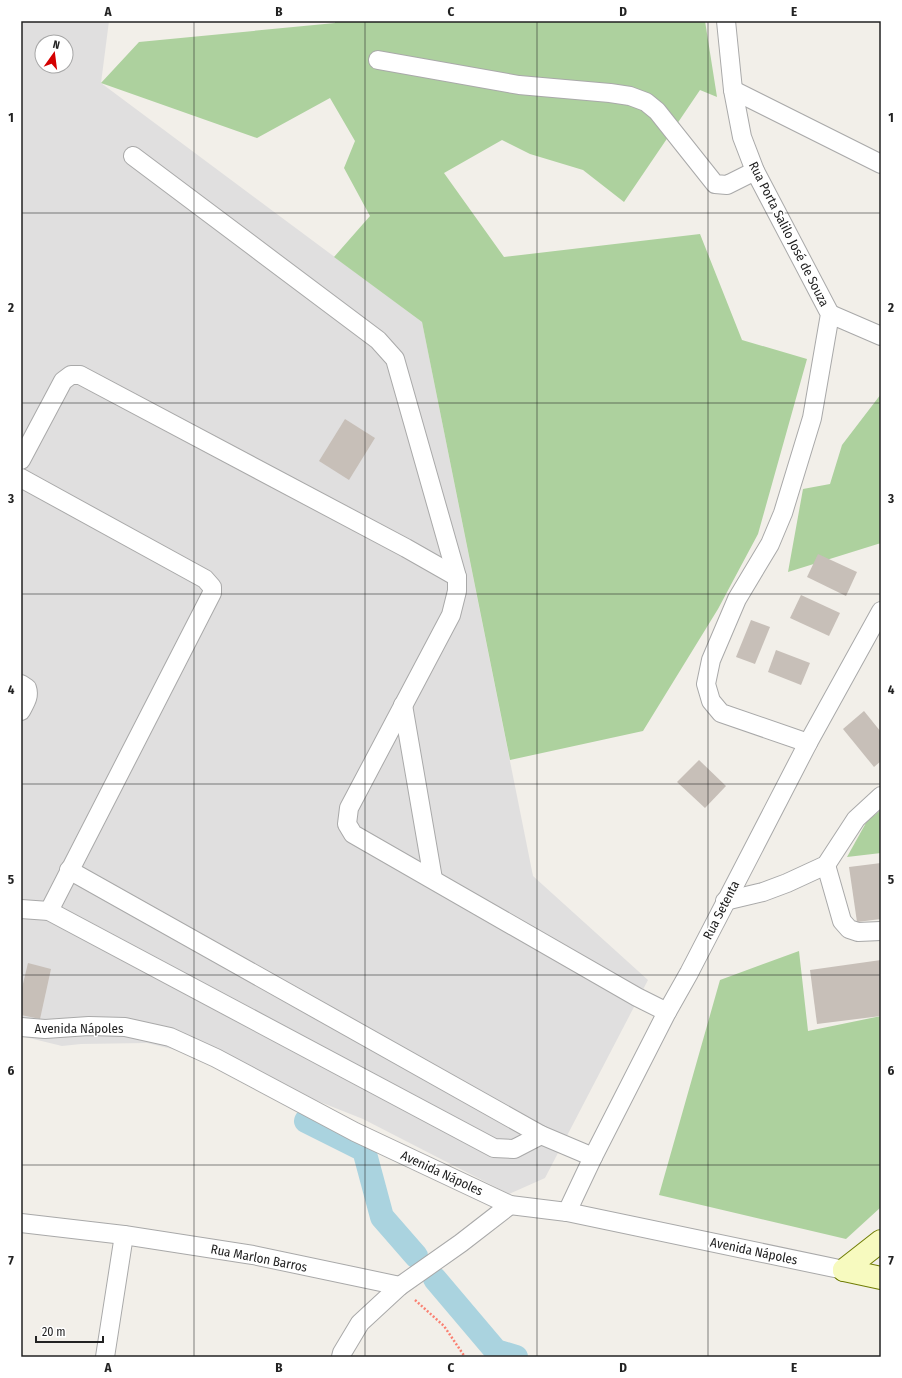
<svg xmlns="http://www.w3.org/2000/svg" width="902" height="1378" viewBox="0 0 902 1378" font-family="'Fira Sans Condensed',sans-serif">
	<rect width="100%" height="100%" fill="#f2efe9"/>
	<path fill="#e0dfdf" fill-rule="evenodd" d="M21,21H109L101,83L422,322L533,876L648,980L545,1178L509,1194L363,1119L209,1058L147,1043L81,1044L62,1046L21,1036ZM42,42H66V66H42Z"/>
	<g fill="#add19e">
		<polygon points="335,21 705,21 717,97 700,90 624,202 583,170 530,154 502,140 444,173 504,257 700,234 742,340 807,359 758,534 718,609 643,731 510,760 422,322 334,257 370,216 344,168 355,141 330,98 257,138 101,83 139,42 335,23"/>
		<polygon points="881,394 881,543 788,572 803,489 830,484 842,445"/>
		<polygon points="881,810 881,853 847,857 867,821"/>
		<polygon points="799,951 808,1031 881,1016 881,1207 846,1239 659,1195 720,980"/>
	</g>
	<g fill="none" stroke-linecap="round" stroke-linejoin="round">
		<g stroke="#aad3df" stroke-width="24">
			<polyline points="306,1121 364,1150 382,1217 416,1256"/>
			<polyline points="435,1279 496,1351 516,1357"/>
		</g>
	</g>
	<g fill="#c7bfb8">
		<polygon points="345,419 375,438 349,480 319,461"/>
		<polygon points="818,554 857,572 846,596 807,577"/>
		<polygon points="801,595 840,613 829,636 790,618"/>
		<polygon points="751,620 770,627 755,664 736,657"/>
		<polygon points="776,650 810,663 801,685 768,672"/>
		<polygon points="864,711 881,732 881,761 874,767 843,729"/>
		<polygon points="699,760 726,786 705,808 677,782"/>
		<polygon points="881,863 881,919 857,922 849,867"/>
		<polygon points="881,960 881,1016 817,1024 810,970"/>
		<polygon points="28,963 51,969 40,1019 21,1015 21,992"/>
	</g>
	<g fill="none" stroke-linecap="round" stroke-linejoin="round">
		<defs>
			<g id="street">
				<polyline points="726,21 733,90 742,137 755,171 830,314 812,418 783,513 770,544 737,599 711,660 706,684 711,701 721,713 808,743"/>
				<polyline points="378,60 519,85 610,93 630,96 646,102 657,111 715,184 727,185 755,171"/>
				<polyline points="733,90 881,164"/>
				<polyline points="133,156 378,340 395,359 457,577 457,591 451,615 349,808 347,824 353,834 637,997 667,1012"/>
				<polyline points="830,314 881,336"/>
				<polyline points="21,460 63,381 71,375 80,375 406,548 457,577"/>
				<polyline points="21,478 205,579 212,587 212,593 49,911"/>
				<path d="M21,684L27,688C30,697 25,703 21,711"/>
				<polyline points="403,705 433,879"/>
				<polyline points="826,865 842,921 849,929 858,932 881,931"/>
				<polyline points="69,870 541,1135 593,1157"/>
				<polyline points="725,901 763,892 787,883 826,865 856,819 881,796"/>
				<polyline points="21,909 49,911 494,1148 514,1149 541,1135"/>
				<polyline points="21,1027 45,1029 89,1026 125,1027 170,1037 216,1058 355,1132 510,1205 567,1212 844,1270"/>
				<polyline points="567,1212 593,1157 667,1012 689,973 808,743 881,611"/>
				<polyline points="21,1223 124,1235 253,1255 400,1286"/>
				<polyline points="105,1357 124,1235"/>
				<polyline points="341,1357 342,1353 360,1323 400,1286 461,1243 510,1205"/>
			</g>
			<g id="secondary">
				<polyline points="844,1270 881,1241"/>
				<polyline points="844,1270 881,1278"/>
			</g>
		</defs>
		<use href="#street" stroke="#a9a9a9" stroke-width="20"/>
		<use href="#secondary" stroke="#707d05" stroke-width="24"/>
		<polyline stroke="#fa8072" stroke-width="2.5" stroke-dasharray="2 2" stroke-linecap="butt" points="415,1300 444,1326 465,1357"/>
		<use href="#street" stroke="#fff" stroke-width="18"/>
		<use href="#secondary" stroke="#f7fabf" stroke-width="22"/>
	</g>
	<path fill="none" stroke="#222" stroke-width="1" stroke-opacity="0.55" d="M194,21V1357M365,21V1357M537,21V1357M708,21V1357M21,213H881M21,403H881M21,594H881M21,784H881M21,975H881M21,1165H881"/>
	<g text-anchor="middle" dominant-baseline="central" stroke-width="3" stroke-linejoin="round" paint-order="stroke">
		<g font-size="13" fill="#222" stroke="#fff">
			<text transform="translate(789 234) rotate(63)">Rua Porta Salilo José de Souza</text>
			<text transform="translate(721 910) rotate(-63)">Rua Setenta</text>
			<text x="79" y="1028">Avenida Nápoles</text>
			<text transform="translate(442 1173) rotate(25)">Avenida Nápoles</text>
			<text transform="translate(754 1251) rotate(12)">Avenida Nápoles</text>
			<text transform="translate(259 1258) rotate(11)">Rua Marlon Barros</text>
		</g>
	</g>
	<rect width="902" height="1378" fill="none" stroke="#ffffff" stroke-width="44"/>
	<g transform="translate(54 54) rotate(14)"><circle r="19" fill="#ffffff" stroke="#a7a7a7"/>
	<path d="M0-3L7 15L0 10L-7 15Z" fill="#d40000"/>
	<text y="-6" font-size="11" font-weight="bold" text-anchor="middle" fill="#222222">N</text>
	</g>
	<path d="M36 1336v6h67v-6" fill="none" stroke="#222222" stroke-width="2"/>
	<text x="42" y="1336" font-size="12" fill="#222222" stroke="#ffffff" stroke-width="3" paint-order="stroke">20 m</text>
	<rect x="22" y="22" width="858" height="1334" fill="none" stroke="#222" stroke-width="1.5"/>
	<g font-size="13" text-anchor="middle" font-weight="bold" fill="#222">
		<text x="108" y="16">A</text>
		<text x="279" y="16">B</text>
		<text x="451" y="16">C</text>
		<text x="623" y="16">D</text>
		<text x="794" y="16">E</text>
		<text x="11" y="122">1</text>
		<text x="891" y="122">1</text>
		<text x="11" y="312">2</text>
		<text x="891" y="312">2</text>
		<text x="11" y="503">3</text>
		<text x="891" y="503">3</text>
		<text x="11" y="694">4</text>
		<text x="891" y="694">4</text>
		<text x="11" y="884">5</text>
		<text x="891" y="884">5</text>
		<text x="11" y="1075">6</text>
		<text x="891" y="1075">6</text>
		<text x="11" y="1265">7</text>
		<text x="891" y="1265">7</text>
		<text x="108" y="1372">A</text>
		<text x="279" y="1372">B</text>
		<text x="451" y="1372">C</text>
		<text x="623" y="1372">D</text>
		<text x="794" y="1372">E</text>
	</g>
</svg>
